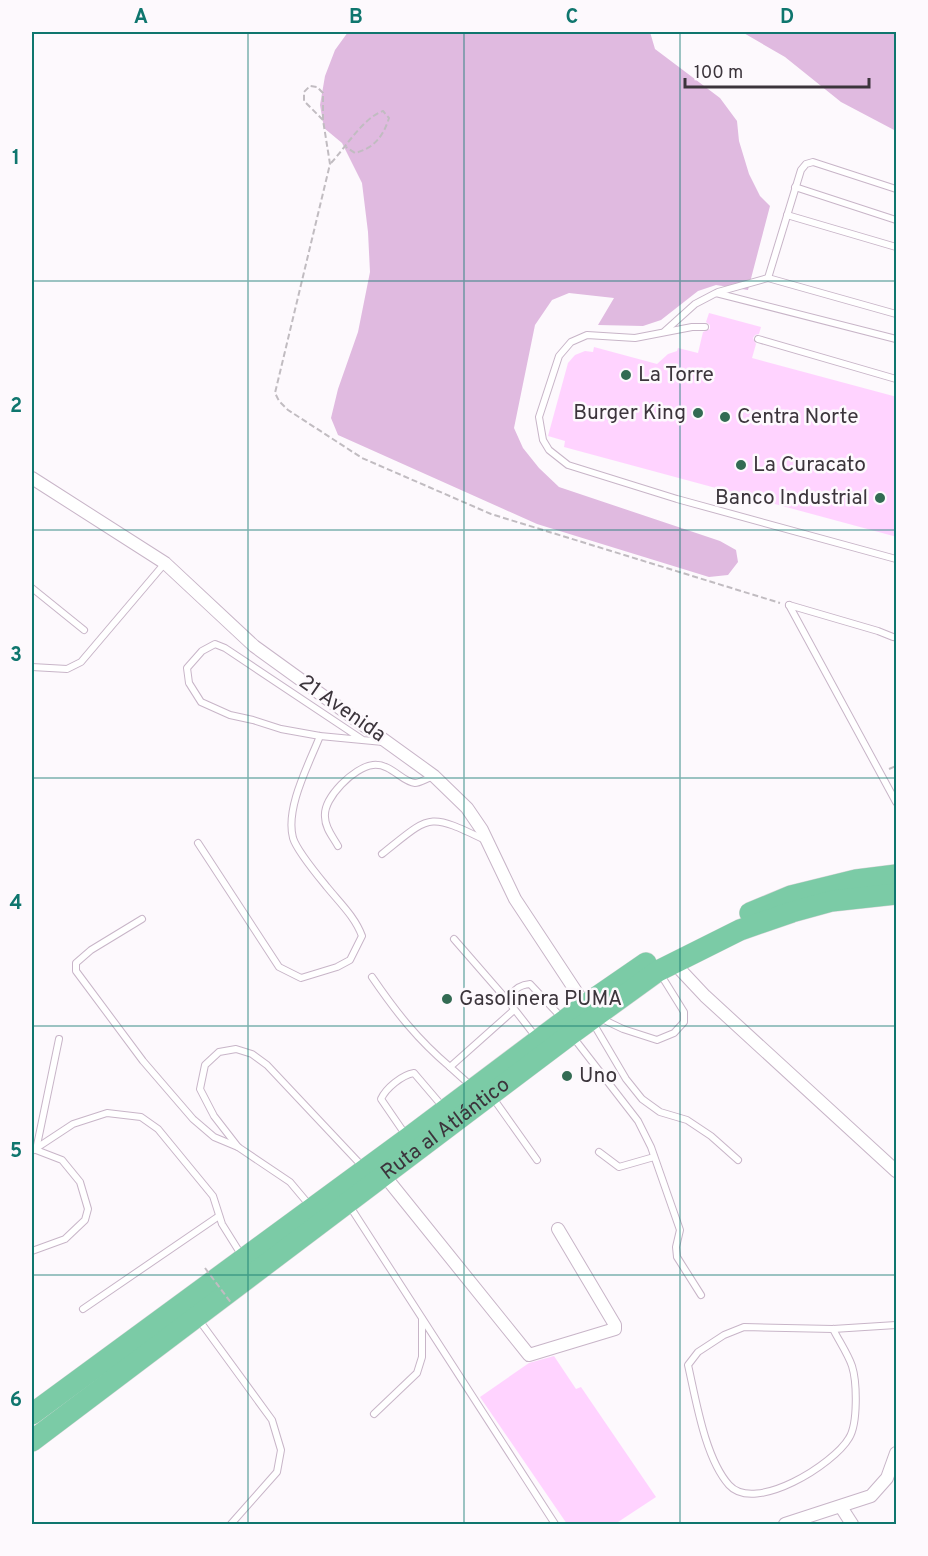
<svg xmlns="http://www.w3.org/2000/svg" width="928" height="1556" viewBox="0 0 928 1556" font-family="Overpass,sans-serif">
	<rect width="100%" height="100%" fill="#fdf9fd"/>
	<g fill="#e0bae0">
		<polygon points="348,32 650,32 655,49 720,98 737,121 739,141 749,174 760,196 770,206 748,290 716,285 698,291 661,320 643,326 598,325 614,298 569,293 552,300 535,325 514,428 523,448 539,468 559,487 720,541 736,550 738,562 728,575 709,577 537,524 338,435 331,418 338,389 358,332 370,272 368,232 362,183 342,143 324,128 320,105 325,76 335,50"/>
		<polygon points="742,32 896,32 896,131 841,102 785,57"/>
	</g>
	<g fill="#ffd3ff">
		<polygon points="709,313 761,327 759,334 755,335 753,338 756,344 752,358 897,397 897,537 564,447 565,441 548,436 568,363 575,355 585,351 593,352 594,347 657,364 668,354 677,351 678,348 698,353 703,332 710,329 710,325 706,322"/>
		<polygon points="554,1356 576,1389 581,1387 656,1497 615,1524 567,1524 480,1397 529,1363"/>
	</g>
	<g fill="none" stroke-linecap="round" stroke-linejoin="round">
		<defs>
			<g id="lane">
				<polyline points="795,187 896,220"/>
				<polyline points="787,215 896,247"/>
				<polyline points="768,278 801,170 806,164 813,162 896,189"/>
				<polyline points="718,292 768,278 896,314"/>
				<polyline points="705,327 692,327 635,338 587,335 571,342 559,356 539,417 543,440 549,450 568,465 677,499 896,559"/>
				<polyline points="665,331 695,304 716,293 896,339"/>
				<polyline points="758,339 896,379"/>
				<polyline points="32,588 84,630"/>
				<polyline points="789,605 896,802"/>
				<polyline points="789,605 878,631 893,637"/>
				<polyline points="32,667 67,669 81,662 165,563"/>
				<polyline points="363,740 225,648 215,644 202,651 187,668 189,683 201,702 230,715 253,720 281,729 320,736 383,742"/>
				<path d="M198,843L279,967L301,978L337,967L350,960L362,936C355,917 340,903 327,887C318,876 297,851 293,838C285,808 309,764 320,736"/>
				<path d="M338,846C333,837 325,828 325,817C323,798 354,767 373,765C391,763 402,782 415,783C420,783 427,778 432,777"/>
				<path d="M382,854C431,815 427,812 485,840"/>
				<polyline points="142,919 91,950 76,963 76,971 143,1061 193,1119 214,1137 238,1147"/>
				<polyline points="454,939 508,1001"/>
				<path d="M372,977C396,1012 417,1039 450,1067"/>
				<polyline points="602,1019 623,1029 657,1040 674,1033 684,1022 684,1012 661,975"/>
				<polyline points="593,1023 626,1079 642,1099 660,1112 687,1120 711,1136 738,1160"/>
				<path d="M536,1037L508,1001C512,991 518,985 530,984L562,1018"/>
				<polyline points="573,1037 638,1121 651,1147 680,1230 676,1247 677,1257 701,1295"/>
				<polyline points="470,1085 450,1067 514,1010"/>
				<polyline points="493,1098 537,1160"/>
				<path d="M405,1134L381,1099C386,1088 402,1075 414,1073L443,1107"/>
				<polyline points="32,1151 73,1124 107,1113 141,1117 158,1129 213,1196 222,1224 242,1256"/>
				<polyline points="599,1152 619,1167 654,1157"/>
				<polyline points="349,1205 555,1524"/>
				<polyline points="311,1207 290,1182 238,1147 214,1116 200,1089 205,1065 219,1052 236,1049 252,1054 267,1065 363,1167"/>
				<polyline points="32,1251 65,1239 85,1220 88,1209 80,1182 62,1160 36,1150 59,1039"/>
				<polyline points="83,1309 219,1216"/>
				<polyline points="199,1320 272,1420 281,1450 277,1472 231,1524"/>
				<path d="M833,1329C839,1341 848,1354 852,1366C857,1382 858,1424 849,1438C834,1464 755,1514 729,1485C705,1458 696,1400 688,1365L698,1352L724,1335L744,1327L833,1329L896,1325"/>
				<polyline points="374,1414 417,1373 422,1357 422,1319"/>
			</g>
			<g id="street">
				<polyline points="32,478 165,563 254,646 434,776 467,808 482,830 515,899 585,1005"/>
				<polyline points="673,962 705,996 896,1171"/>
				<polyline points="384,1175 529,1355 615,1329 615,1325 558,1229"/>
				<polyline points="841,1507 852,1524"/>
				<polyline points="785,1524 871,1496 887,1478 896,1453"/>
			</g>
			<g id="highway">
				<polyline points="750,913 791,896 856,880 896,875"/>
				<polyline points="32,1414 408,1138 585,1005 646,963"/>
				<path id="s1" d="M32,1441L571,1034L658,971L740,930L792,912L832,901L896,894"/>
			</g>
		</defs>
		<use href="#lane" stroke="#c8b5c8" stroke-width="8"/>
		<use href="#street" stroke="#c8b5c8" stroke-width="14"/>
		<use href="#highway" stroke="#d8d7d8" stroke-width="22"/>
		<g stroke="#c1bcc1" stroke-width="2" stroke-dasharray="6 3" stroke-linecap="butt">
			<polyline points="323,120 304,101 304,92 310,86 317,87 323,93 323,120 330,164 275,393 279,401 288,410 362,458 491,514 780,603"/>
			<path d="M331,163C346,147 363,118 383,111L389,118C383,137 374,148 355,153L346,147"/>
			<polyline points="889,769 896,766"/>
		</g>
		<use href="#lane" stroke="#fff" stroke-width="6"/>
		<use href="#street" stroke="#fff" stroke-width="12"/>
		<use href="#highway" stroke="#7bcba6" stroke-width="21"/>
		<polyline stroke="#c1bcc1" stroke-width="2" stroke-dasharray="6 3" stroke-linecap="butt" points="205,1268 232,1304"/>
	</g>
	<path fill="none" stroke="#0f766e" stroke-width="1.5" stroke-opacity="0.55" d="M248,32V1524M464,32V1524M680,32V1524M32,281H896M32,530H896M32,778H896M32,1026H896M32,1275H896"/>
	<g fill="#336b53" stroke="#fdf9fd" stroke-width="2">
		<circle cx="626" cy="375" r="6"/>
		<circle cx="698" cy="413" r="6"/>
		<circle cx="725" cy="417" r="6"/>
		<circle cx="741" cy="465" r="6"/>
		<circle cx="880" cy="498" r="6"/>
		<circle cx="447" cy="999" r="6"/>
		<circle cx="567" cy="1076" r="6"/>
	</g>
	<g text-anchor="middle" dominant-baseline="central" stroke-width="5" stroke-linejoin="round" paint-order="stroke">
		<g font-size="21" fill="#3c353c" stroke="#fdf9fd" text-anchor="start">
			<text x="638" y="375">La Torre</text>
			<text x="686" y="413" text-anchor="end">Burger King</text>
			<text x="737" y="417">Centra Norte</text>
			<text x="753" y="465">La Curacato</text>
			<text x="868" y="498" text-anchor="end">Banco Industrial</text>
			<text x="459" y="999">Gasolinera PUMA</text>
			<text x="579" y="1076">Uno</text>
		</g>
		<g font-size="21" fill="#3c353c" stroke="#fdf9fd">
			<text transform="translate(342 709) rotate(35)">21 Avenida</text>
			<text stroke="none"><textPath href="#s1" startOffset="518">Ruta al Atlántico</textPath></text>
		</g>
	</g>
	<rect width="928" height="1556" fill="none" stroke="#fdf9fd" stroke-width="66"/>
	<path d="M685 78v9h184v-9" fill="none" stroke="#3c353c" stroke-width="3"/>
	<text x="694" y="78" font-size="18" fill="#3c353c" stroke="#fdf9fd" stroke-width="4.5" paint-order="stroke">100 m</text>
	<rect x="33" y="33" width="862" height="1490" fill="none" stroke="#0f766e" stroke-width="2"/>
	<g font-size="20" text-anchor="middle" font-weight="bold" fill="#0f766e">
		<text x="141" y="23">A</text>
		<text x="356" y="23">B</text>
		<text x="572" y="23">C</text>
		<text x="787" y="23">D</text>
		<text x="16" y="164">1</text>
		<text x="16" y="412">2</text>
		<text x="16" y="661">3</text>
		<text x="16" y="909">4</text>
		<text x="16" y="1157">5</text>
		<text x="16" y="1406">6</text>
	</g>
</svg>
